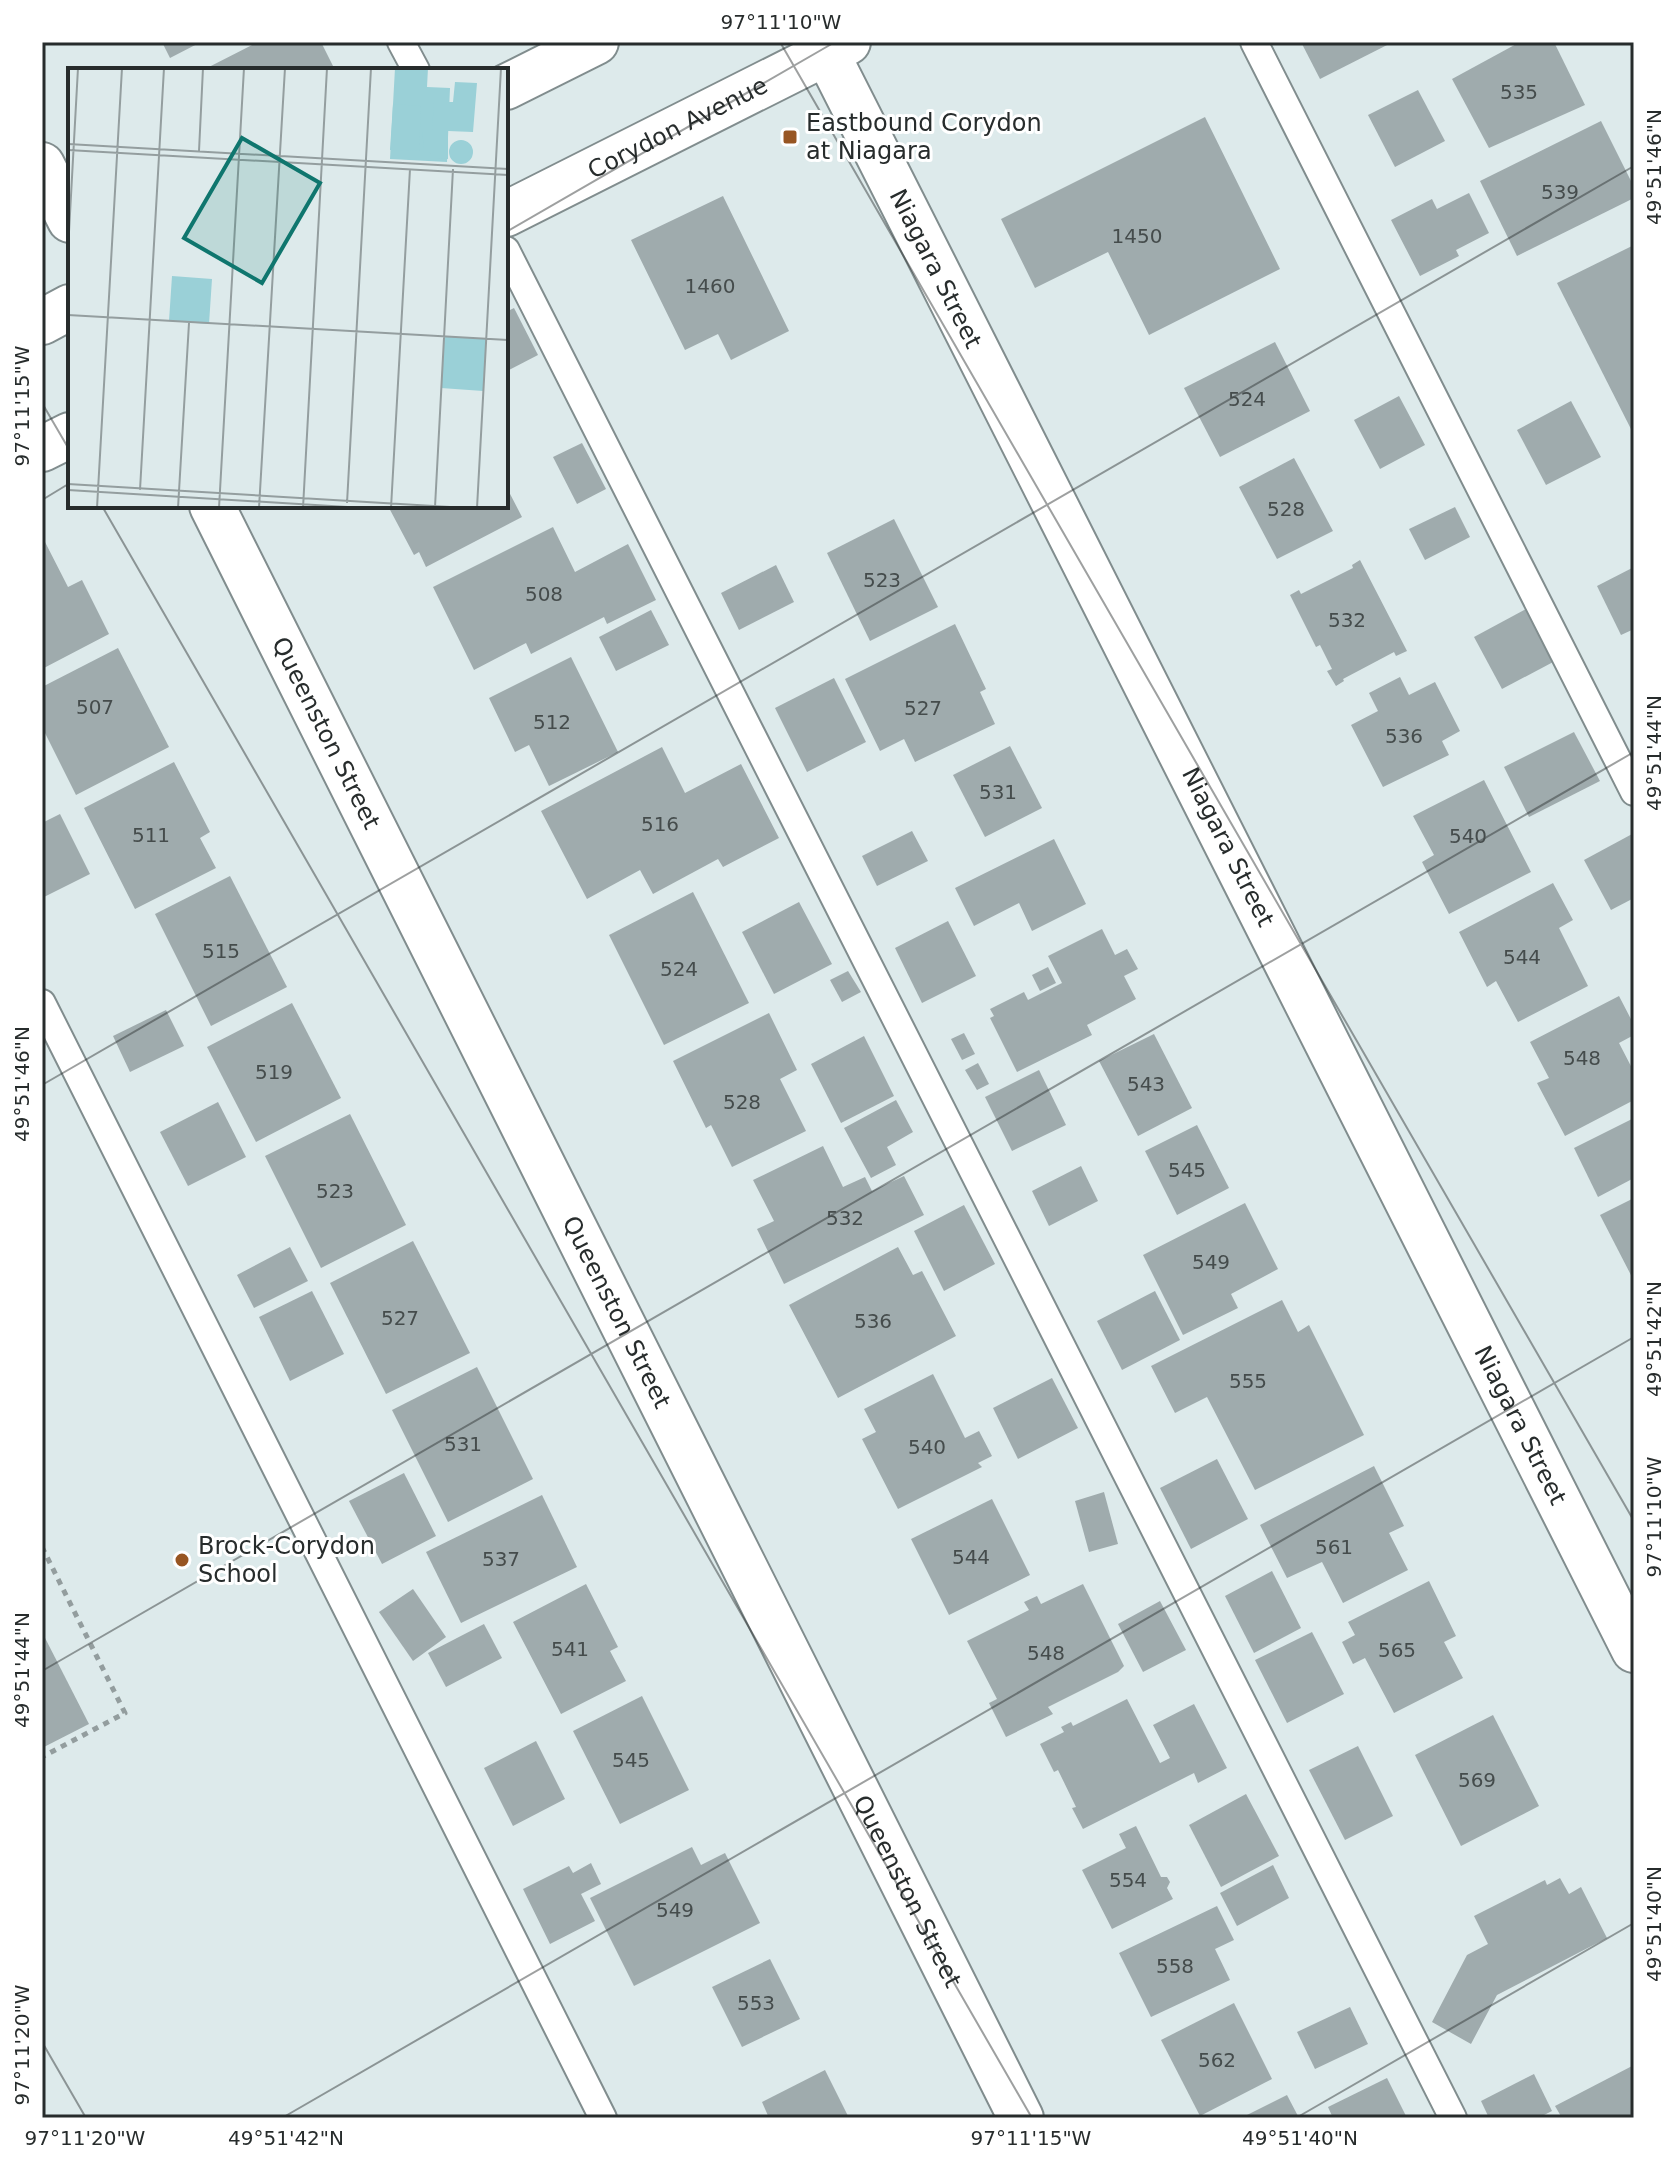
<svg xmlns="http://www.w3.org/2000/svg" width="1676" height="2160" viewBox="0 0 1676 2160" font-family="'DejaVu Sans',sans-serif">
	<rect width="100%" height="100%" fill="#ddeaeb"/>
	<g fill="#9fabad">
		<polygon points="162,42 201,42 170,58"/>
		<polygon points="258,42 314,42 316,45 321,42 335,70 203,70"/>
		<polygon points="1301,42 1393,42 1320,79"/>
		<polygon points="1520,42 1554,42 1585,105 1489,148 1452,79"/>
		<polygon points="1418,90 1445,141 1395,167 1368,115"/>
		<polygon points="1205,117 1280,269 1149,335 1108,252 1035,288 1001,219"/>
		<polygon points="1601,121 1634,187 1634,198 1517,256 1480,181"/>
		<polygon points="1469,193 1489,233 1456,250 1459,256 1420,276 1391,220 1432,199 1437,209"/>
		<polygon points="723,196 789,331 731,360 718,334 685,350 631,240"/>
		<polygon points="1634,245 1634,435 1557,283"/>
		<polygon points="514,308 538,355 509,370 506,364 506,312"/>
		<polygon points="1275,342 1310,411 1220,457 1184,388"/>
		<polygon points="1399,396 1425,445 1380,469 1354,420"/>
		<polygon points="1571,401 1601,457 1546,485 1517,430"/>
		<polygon points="582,443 606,489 577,504 553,457"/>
		<polygon points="1294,458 1333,531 1277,559 1239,487"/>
		<polygon points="506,486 522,517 426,567 419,552 414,555 388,506 506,506"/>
		<polygon points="1455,507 1470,537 1425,560 1409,529"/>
		<polygon points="894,519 938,607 870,641 827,553"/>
		<polygon points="553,527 575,572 628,544 656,600 607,624 604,617 531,654 526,643 474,670 433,587"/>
		<polygon points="45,542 68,587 82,580 109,634 42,669 42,543"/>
		<polygon points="1360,560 1407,651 1396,656 1394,652 1343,679 1344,681 1336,686 1327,671 1332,669 1320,645 1316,647 1290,595 1299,590 1301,594 1353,568 1352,565"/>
		<polygon points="776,565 794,602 739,630 721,593"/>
		<polygon points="1634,567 1634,629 1621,635 1597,586"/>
		<polygon points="1528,608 1555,661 1502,689 1474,637"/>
		<polygon points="651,610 669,645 616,671 599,637"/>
		<polygon points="955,624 986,689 980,692 995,724 915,762 904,739 880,751 845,679"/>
		<polygon points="118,648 169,747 76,795 42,727 42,687"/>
		<polygon points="571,657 618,752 549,786 529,745 515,752 489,698"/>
		<polygon points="1400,677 1409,695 1435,682 1460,731 1442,741 1449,755 1383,787 1351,725 1378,711 1369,693"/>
		<polygon points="834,678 866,742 807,772 775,708"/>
		<polygon points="1574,732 1600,781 1529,817 1504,767"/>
		<polygon points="1010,746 1042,808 985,837 953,775"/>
		<polygon points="662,747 685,793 741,764 779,838 723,867 718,859 653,894 640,870 587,899 541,811"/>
		<polygon points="174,762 210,832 200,838 216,868 135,909 84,808"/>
		<polygon points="1484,780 1531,872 1449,914 1422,862 1434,855 1413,816"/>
		<polygon points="60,814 90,874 42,898 42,823"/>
		<polygon points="912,831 928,861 877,886 862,856"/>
		<polygon points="1634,833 1634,898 1611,910 1584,860"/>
		<polygon points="1054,839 1086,904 1032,931 1019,903 974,926 955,888"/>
		<polygon points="230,876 287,987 211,1026 155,914"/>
		<polygon points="1553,883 1573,920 1559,928 1588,986 1518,1022 1496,981 1487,987 1459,932"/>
		<polygon points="693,892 749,1003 664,1045 609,935"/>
		<polygon points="799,902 832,964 774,994 742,932"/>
		<polygon points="948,921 976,976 922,1003 895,948"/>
		<polygon points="1102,929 1115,955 1127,949 1138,969 1124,976 1136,999 1087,1025 1092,1035 1017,1072 990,1018 994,1016 990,1009 1024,992 1028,1000 1062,983 1048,956"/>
		<polygon points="1048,967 1056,983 1040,991 1032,975"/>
		<polygon points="848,971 861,992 842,1002 830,980"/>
		<polygon points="1619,996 1634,1025 1634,1035 1619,1043 1634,1072 1634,1100 1565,1136 1537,1083 1549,1078 1530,1042"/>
		<polygon points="292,1003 341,1098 256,1142 207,1047"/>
		<polygon points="166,1010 184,1046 130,1072 113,1036"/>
		<polygon points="769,1013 797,1070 780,1079 806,1131 732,1167 711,1125 706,1128 673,1061"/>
		<polygon points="964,1033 975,1054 962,1060 951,1039"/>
		<polygon points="1154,1034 1192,1108 1138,1136 1099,1061"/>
		<polygon points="864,1036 894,1096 841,1123 811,1064"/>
		<polygon points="978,1063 989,1084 977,1090 965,1070"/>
		<polygon points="1039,1070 1066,1125 1012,1151 985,1097"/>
		<polygon points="896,1100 913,1132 887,1147 896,1165 871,1178 844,1128"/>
		<polygon points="218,1102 246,1157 188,1186 160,1132"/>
		<polygon points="350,1114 406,1225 321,1268 265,1156"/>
		<polygon points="1634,1118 1634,1178 1598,1197 1574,1148"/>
		<polygon points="1197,1125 1229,1188 1177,1215 1145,1151"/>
		<polygon points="823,1146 843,1187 865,1177 872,1191 904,1176 924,1215 784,1284 757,1229 774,1221 753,1180"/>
		<polygon points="1081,1166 1098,1201 1049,1226 1032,1191"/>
		<polygon points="1634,1198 1634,1281 1600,1215"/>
		<polygon points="1245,1203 1278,1269 1231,1294 1238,1308 1183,1335 1143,1255"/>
		<polygon points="964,1205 995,1264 944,1291 914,1231"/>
		<polygon points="413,1241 470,1353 386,1394 330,1283"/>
		<polygon points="290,1247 308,1281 254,1308 237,1275"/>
		<polygon points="898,1247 913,1275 922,1271 956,1336 838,1398 789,1305"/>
		<polygon points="312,1291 344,1354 290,1381 259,1317"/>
		<polygon points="1155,1291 1180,1340 1122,1370 1097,1321"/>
		<polygon points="1282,1300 1298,1332 1309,1325 1364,1435 1255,1490 1207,1397 1175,1413 1151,1366"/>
		<polygon points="477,1367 533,1479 448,1522 392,1410"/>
		<polygon points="933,1374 965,1438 979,1431 992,1456 978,1463 982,1467 898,1509 862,1439 876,1432 864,1409"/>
		<polygon points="1052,1378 1078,1428 1018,1459 993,1408"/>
		<polygon points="1217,1459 1248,1519 1191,1549 1160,1488"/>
		<polygon points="1374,1466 1404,1526 1389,1533 1408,1570 1343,1603 1322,1562 1287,1578 1260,1525"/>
		<polygon points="404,1473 436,1536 382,1564 349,1501"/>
		<polygon points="1104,1492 1118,1544 1089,1552 1075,1501"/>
		<polygon points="542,1495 577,1567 461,1623 426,1552"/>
		<polygon points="992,1499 1030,1575 949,1615 911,1539"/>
		<polygon points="1272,1571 1301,1628 1254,1653 1225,1596"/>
		<polygon points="1429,1581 1456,1636 1444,1642 1463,1678 1394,1713 1365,1658 1353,1664 1342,1642 1355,1635 1348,1622"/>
		<polygon points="586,1584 618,1647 610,1651 626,1681 561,1714 513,1622"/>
		<polygon points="1083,1584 1124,1666 1118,1672 1048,1707 1053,1714 1006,1737 989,1703 997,1699 967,1641 1029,1610 1024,1602 1037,1596 1041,1604"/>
		<polygon points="413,1589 446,1637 413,1661 379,1612"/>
		<polygon points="1160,1601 1186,1650 1143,1672 1118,1624"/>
		<polygon points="484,1624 502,1658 446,1687 428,1653"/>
		<polygon points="42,1632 89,1724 42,1748"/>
		<polygon points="1312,1632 1344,1694 1287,1723 1255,1660"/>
		<polygon points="642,1696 689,1790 620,1824 573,1731"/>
		<polygon points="1127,1699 1160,1763 1170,1758 1153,1725 1194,1704 1227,1768 1198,1783 1194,1773 1083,1829 1072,1808 1076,1807 1058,1770 1054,1772 1040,1744 1064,1732 1061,1727 1071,1722 1073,1726"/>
		<polygon points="1493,1715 1539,1806 1461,1846 1415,1755"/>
		<polygon points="536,1741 565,1799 513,1826 484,1768"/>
		<polygon points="1358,1746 1393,1816 1345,1840 1309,1770"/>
		<polygon points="1246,1794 1279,1856 1221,1887 1189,1825"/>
		<polygon points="1136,1826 1161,1877 1167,1877 1170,1882 1167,1888 1173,1899 1112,1929 1082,1870 1126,1848 1119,1834"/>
		<polygon points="692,1847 701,1865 725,1853 760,1923 634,1986 590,1898"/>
		<polygon points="591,1863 601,1884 581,1894 595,1921 550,1944 523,1889 569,1866 573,1873"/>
		<polygon points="1273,1865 1289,1898 1237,1926 1220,1893"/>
		<polygon points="1560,1878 1569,1894 1581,1887 1607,1938 1497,1995 1471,2044 1432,2022 1467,1955 1488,1944 1474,1916 1545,1880 1547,1885"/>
		<polygon points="1217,1906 1234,1940 1215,1949 1230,1980 1151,2017 1119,1953"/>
		<polygon points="770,1959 800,2019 742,2047 712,1987"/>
		<polygon points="1234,2003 1272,2079 1200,2116 1161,2040"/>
		<polygon points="1350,2007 1368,2044 1315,2069 1297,2032"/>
		<polygon points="1634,2065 1634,2118 1562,2118 1555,2106"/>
		<polygon points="825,2070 849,2118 769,2118 762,2102"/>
		<polygon points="1534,2074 1552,2111 1538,2118 1489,2118 1481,2101"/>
		<polygon points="1387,2078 1407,2118 1333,2118 1328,2107"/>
		<polygon points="1287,2095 1299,2118 1241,2118"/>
	</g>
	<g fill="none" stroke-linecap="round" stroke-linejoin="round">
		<defs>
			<g id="service">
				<polyline points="401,42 416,70"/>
				<polyline points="1254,42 1634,792"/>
				<polyline points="506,250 1453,2118"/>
				<polyline points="42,1003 603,2118"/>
			</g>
			<g id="minor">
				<path id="s1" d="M821,42L1634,1650"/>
				<polyline points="42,165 70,220"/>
				<path id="s2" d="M212,506L1021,2118"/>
			</g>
			<g id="secondary">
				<polyline points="506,87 596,42"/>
				<path id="s3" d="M506,214L848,42"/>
				<polyline points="42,322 70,307"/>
				<polyline points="42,449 70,435"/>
			</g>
		</defs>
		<use href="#service" stroke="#818d8e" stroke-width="30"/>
		<use href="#minor" stroke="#818d8e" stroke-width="48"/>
		<use href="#secondary" stroke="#818d8e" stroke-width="48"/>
		<polyline stroke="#939d9e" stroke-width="5" stroke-dasharray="6 6" stroke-linecap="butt" points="42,1547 125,1713 42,1757"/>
		<use href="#service" stroke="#fff" stroke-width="26"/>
		<use href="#minor" stroke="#fff" stroke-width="44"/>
		<use href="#secondary" stroke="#fff" stroke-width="44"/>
	</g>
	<path fill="none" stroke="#272c2c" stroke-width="2" stroke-opacity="0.45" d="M780,42L1634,1521M506,232L835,42M42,403L70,451M42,500L70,483M102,506L1032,2118M42,1085L1634,166M42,1671L1634,752M42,2042L86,2118M282,2118L1634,1337M1296,2118L1634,1923"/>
	<g fill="#975522" stroke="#fff" stroke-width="3">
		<rect x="782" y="129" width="16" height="16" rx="4"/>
		<circle cx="182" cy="1560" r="8"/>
	</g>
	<g text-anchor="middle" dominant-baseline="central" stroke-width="6" stroke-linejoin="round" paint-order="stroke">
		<g font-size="20" fill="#454c4c">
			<text x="1519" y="92">535</text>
			<text x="1560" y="192">539</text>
			<text x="1137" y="236">1450</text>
			<text x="710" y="286">1460</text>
			<text x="1247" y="399">524</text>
			<text x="1286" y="509">528</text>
			<text x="882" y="580">523</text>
			<text x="544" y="594">508</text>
			<text x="1347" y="620">532</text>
			<text x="95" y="707">507</text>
			<text x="923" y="708">527</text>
			<text x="552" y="722">512</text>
			<text x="1404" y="736">536</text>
			<text x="998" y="792">531</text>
			<text x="660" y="824">516</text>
			<text x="151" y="835">511</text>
			<text x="1468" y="836">540</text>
			<text x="221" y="951">515</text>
			<text x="1522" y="957">544</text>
			<text x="679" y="969">524</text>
			<text x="1582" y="1058">548</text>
			<text x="274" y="1072">519</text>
			<text x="1146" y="1084">543</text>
			<text x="742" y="1102">528</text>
			<text x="1187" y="1170">545</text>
			<text x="335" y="1191">523</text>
			<text x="845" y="1218">532</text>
			<text x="1211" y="1262">549</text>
			<text x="400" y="1318">527</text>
			<text x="873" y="1321">536</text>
			<text x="1248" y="1381">555</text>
			<text x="463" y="1444">531</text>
			<text x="927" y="1447">540</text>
			<text x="1334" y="1547">561</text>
			<text x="971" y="1557">544</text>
			<text x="501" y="1559">537</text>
			<text x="570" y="1649">541</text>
			<text x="1397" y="1650">565</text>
			<text x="1046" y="1653">548</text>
			<text x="631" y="1760">545</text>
			<text x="1477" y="1780">569</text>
			<text x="1128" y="1880">554</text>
			<text x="675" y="1910">549</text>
			<text x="1175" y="1966">558</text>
			<text x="756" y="2003">553</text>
			<text x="1217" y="2060">562</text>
		</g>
		<g font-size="24" fill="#272c2c" stroke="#fff" text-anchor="start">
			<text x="806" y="123">Eastbound Corydon<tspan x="806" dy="28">at Niagara</tspan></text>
			<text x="198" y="1546">Brock-Corydon<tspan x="198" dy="28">School</tspan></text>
		</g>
		<g font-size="24" fill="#272c2c" stroke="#fff">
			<text stroke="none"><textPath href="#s3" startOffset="192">Corydon Avenue</textPath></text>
			<text stroke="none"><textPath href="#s1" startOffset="254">Niagara Street</textPath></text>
			<text stroke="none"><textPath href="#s2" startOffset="254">Queenston Street</textPath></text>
			<text stroke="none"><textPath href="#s1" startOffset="902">Niagara Street</textPath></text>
			<text stroke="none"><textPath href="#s2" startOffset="902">Queenston Street</textPath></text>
			<text stroke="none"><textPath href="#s1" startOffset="1550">Niagara Street</textPath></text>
			<text stroke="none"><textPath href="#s2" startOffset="1550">Queenston Street</textPath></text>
		</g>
	</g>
	<g transform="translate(68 68)">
		<rect width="440" height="440" fill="#ddeaeb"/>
		<path d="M327,0H360L359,19L382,20L379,94L322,91ZM104,208L144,211L141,256L101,253ZM376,268L418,271L415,323L373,320Z" fill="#9ad0d7"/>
		<path d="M387,14L409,15L405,64L380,63V91L368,90L356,80L354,63H364L366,34H385ZM325,36L353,38L351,83L322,82ZM381 84a12 12 0 1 1 24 0a12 12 0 1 1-24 0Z" fill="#9ad0d7"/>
		<path fill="none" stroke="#949e9f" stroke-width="2" d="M0,76L440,101M0,82L440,107M131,83L135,0M0,182L10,0M0,247L440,272M0,416L399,440M0,422L296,440M72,422L96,0M279,435L303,0M367,439L385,101M29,440L54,0M110,440L121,255M151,440L176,0M191,440L217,0M235,440L259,0M323,440L342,101M409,440L433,0"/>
		<path fill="#0f766e" fill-opacity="0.15" stroke="#0f766e" stroke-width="4" d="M174,70L252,115L194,215L116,170Z"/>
		<rect width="440" height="440" fill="none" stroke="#272c2c" stroke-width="4"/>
	</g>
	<rect width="1676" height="2160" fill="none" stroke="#ffffff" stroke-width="88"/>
	<rect x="44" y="44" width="1588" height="2072" fill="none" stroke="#272c2c" stroke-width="3"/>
	<g font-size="20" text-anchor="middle" fill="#272c2c">
		<text x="781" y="29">97°11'10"W</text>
		<text transform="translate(1654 167) rotate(-90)" y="7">49°51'46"N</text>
		<text transform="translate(22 406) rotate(-90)" y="7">97°11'15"W</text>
		<text transform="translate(1654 753) rotate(-90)" y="7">49°51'44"N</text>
		<text transform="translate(22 1084) rotate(-90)" y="7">49°51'46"N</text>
		<text transform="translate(1654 1339) rotate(-90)" y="7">49°51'42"N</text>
		<text transform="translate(1654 1517) rotate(-90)" y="7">97°11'10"W</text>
		<text transform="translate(22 1670) rotate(-90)" y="7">49°51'44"N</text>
		<text transform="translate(1654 1924) rotate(-90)" y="7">49°51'40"N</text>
		<text transform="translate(22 2045) rotate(-90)" y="7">97°11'20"W</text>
		<text x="85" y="2145">97°11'20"W</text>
		<text x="286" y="2145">49°51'42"N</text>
		<text x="1031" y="2145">97°11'15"W</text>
		<text x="1300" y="2145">49°51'40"N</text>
	</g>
</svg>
